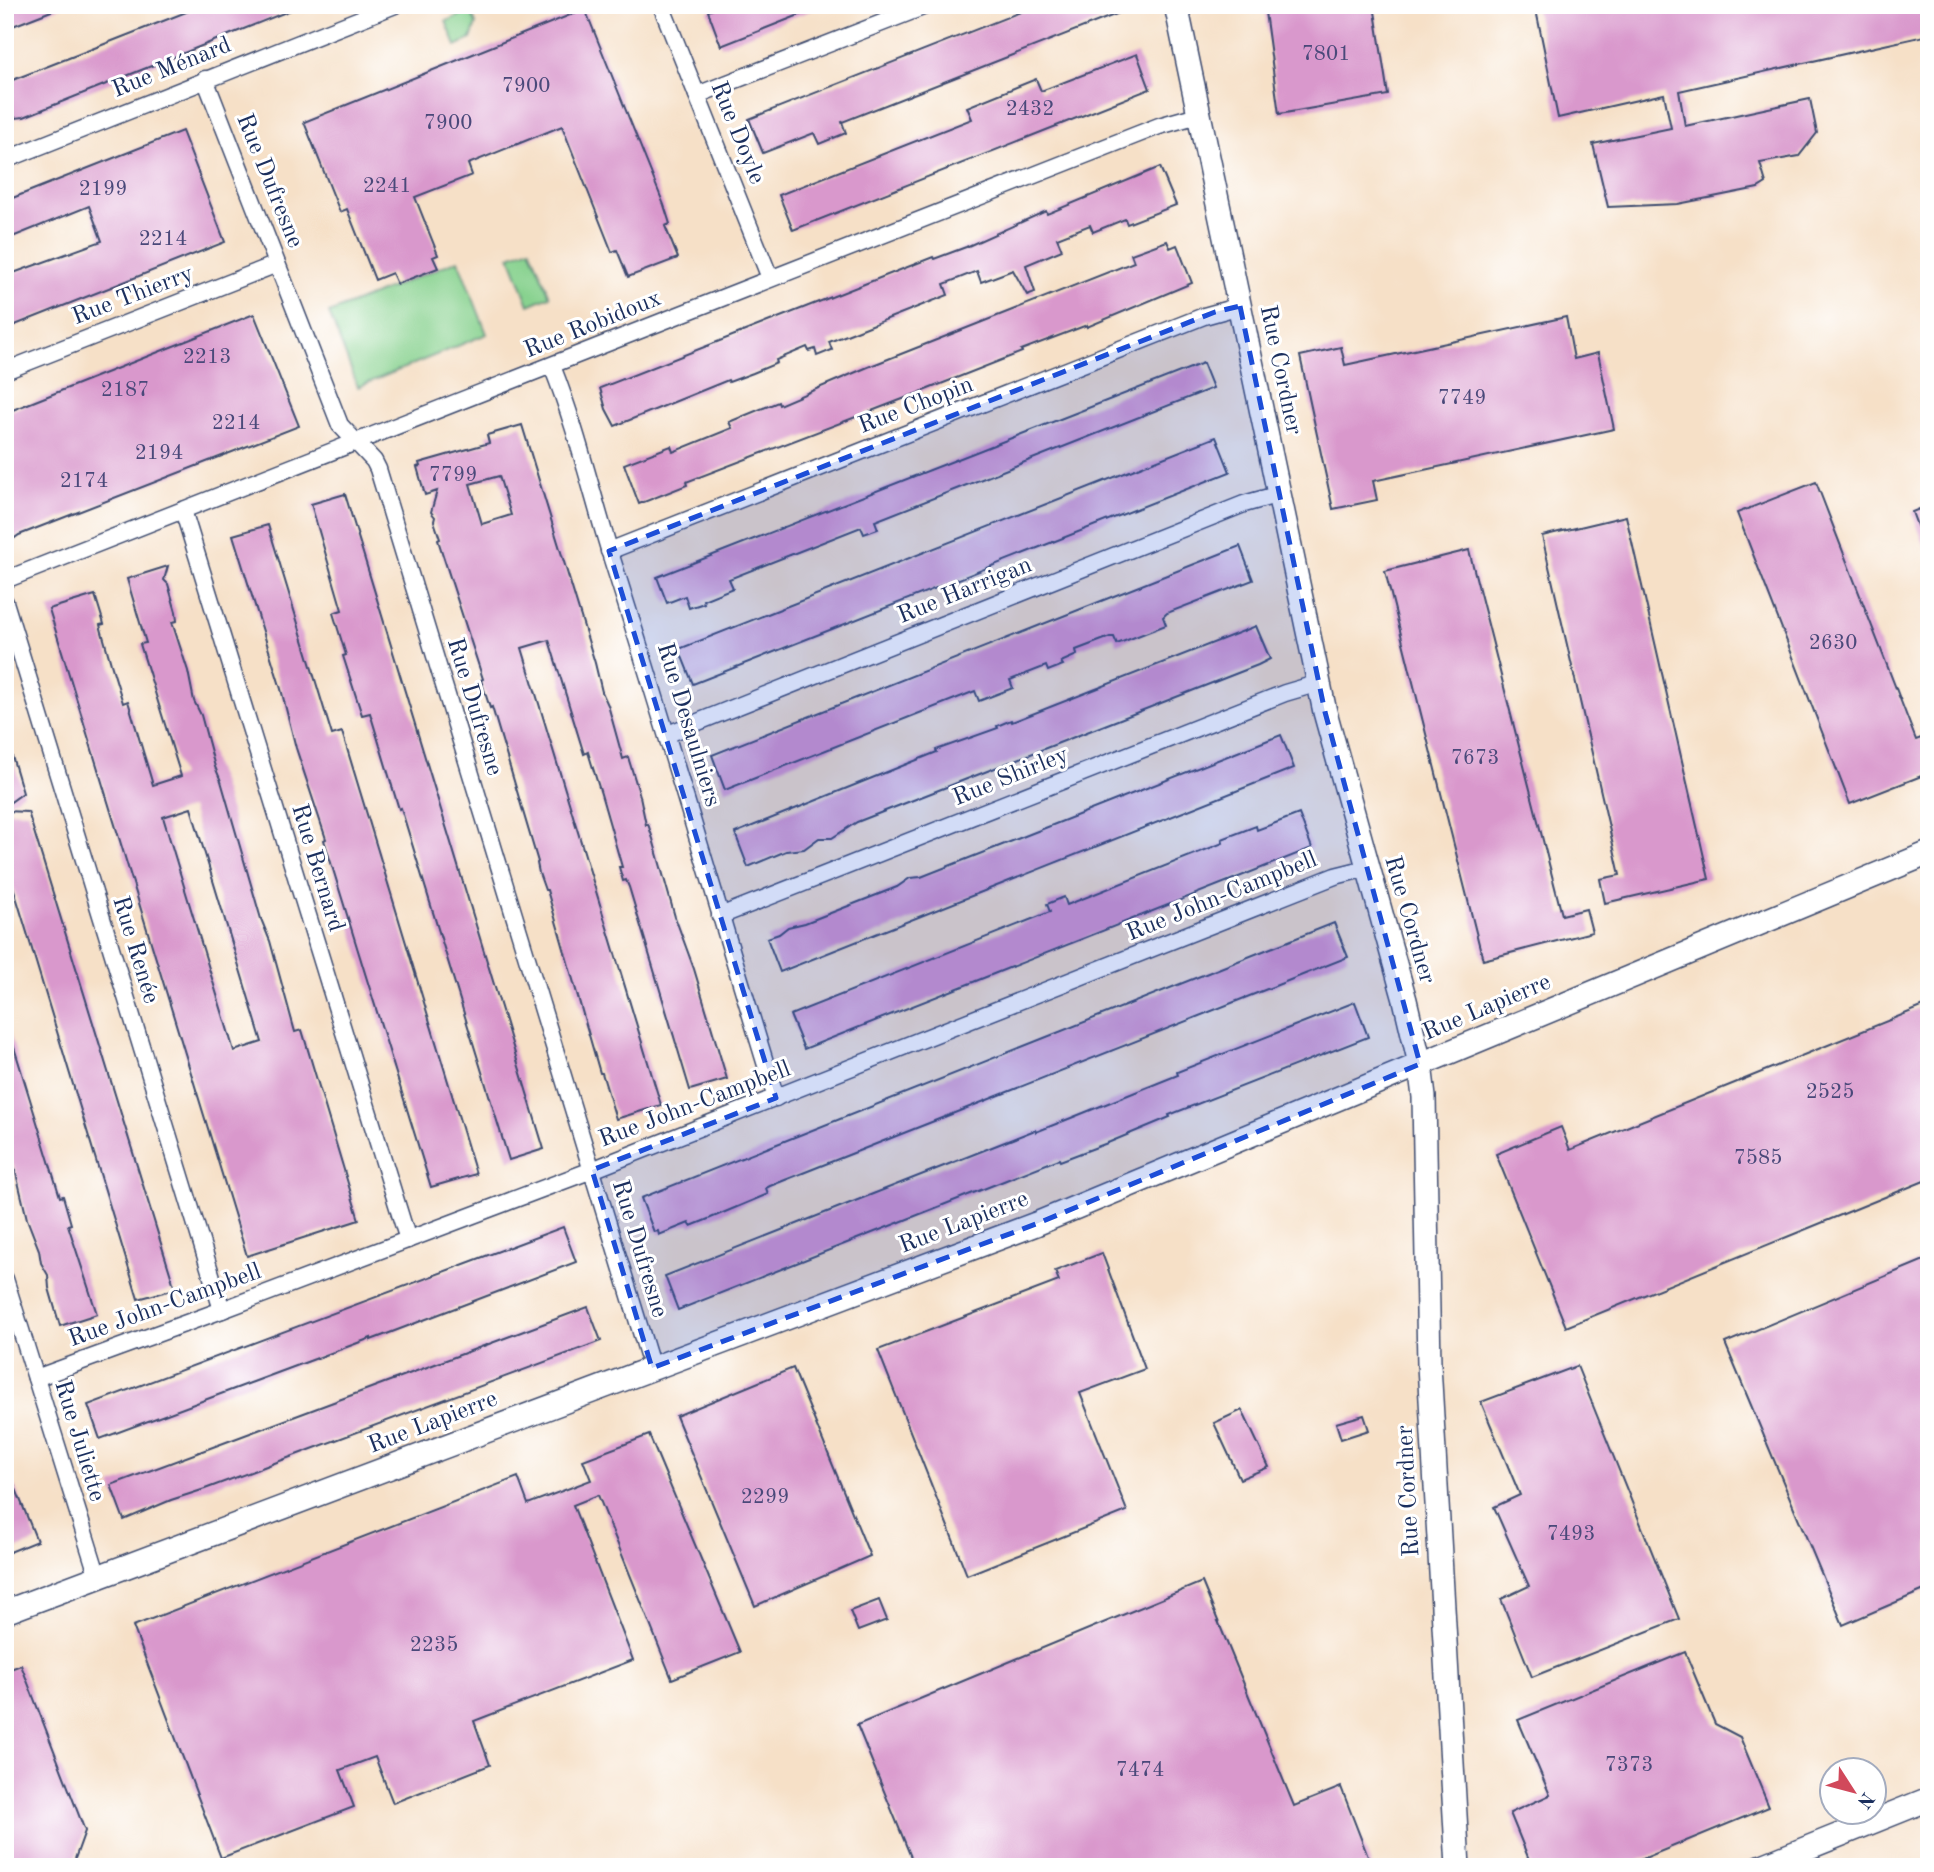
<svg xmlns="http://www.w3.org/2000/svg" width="1934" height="1872" viewBox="0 0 1934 1872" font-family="'Old Standard TT',serif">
	<rect width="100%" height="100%" fill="#fff"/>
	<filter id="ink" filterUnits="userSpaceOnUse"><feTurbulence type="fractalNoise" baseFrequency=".0143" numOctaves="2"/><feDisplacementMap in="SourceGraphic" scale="14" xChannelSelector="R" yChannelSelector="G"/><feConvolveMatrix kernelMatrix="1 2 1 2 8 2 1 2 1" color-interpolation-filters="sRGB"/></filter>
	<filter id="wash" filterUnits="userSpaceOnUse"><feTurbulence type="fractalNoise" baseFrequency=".00686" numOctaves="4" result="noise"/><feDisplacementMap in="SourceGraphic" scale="28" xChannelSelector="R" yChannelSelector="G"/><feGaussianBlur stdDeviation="1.57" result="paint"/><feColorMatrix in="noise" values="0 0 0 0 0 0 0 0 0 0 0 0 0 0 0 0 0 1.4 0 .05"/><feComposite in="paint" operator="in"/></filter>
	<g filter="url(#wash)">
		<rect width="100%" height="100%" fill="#f6e0c7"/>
		<g fill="#88d28f" stroke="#528076" stroke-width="2">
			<polygon points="471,11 476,24 471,39 456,46 446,21"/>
			<polygon points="530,248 550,296 529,305 510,256"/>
			<polygon points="458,260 487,334 358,387 329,313"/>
		</g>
		<g id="blocks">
			<g fill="#d998cc" fill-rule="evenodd">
				<polygon points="5,5 63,5 64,6 5,29"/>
				<polygon points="204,5 301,6 24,117 5,119 5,83"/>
				<polygon points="723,5 822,5 822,6 721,46 708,11"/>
				<polygon points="1038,5 1137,6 842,122 846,133 819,144 814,133 763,153 749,119"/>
				<polygon points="1304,5 1374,5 1388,95 1279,114 1265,12"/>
				<polygon points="1535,5 1926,5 1929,35 1679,91 1685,126 1810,99 1817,133 1799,156 1760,163 1766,183 1758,188 1678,204 1608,207 1593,144 1671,128 1664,94 1558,118"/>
				<polygon points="585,9 664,205 670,224 665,226 678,258 628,277 617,250 612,252 562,126 468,164 472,175 415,197 438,255 433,257 438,268 397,284 392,273 375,280 347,209 340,212 304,122"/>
				<polygon points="1137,54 1150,89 793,230 779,195 972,119 967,107 1036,79 1041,91"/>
				<polygon points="182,131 225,242 5,329 5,276 102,241 89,206 5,240 5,201"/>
				<polygon points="1160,167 1176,205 1127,224 1125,219 1093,232 1090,225 1057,238 1062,250 1026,265 1035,292 1027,295 1013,270 981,282 977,271 944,284 948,295 834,340 829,342 832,350 817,356 815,349 809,351 807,347 776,360 777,363 753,373 729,382 728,380 615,426 606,409 600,388 933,257 934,259 966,247 1046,211 1047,214"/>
				<polygon points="1167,241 1170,248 1177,245 1192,283 1087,327 1087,325 1021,350 1022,352 908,397 686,482 687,485 639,504 624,464 671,446 673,452 732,428 729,422 778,402 779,405 868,367 1134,262 1131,254"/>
				<polygon points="254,314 299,426 19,535 5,545 5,413"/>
				<polygon points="1566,317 1574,359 1598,353 1614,429 1373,481 1377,500 1333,509 1300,356 1341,347 1345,365"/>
				<polygon points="1203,363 1213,388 875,521 878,529 864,534 861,527 729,579 733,588 703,600 704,603 689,608 685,596 667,603 657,577"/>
				<path d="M522,425L595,663L602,692L608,705L623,759L628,757L640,796L646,825L648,824L653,839L675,917L694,969L727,1079L690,1090L629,887L626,880L623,881L619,867H622L601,794L588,752L584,754L549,640L522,648L661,1105L616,1119L602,1073H600L547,890H545L539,873L537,863L538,862L492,707L490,708L481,680L483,679L438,540L440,539L434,521L435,517L431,512L437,491L425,495L417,467L420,466L419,463L489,443L487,435ZM499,476L511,515L482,524L470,484Z"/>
				<polygon points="1216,437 1230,472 693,684 679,649"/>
				<polygon points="1816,482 1916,740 1929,735 1929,773 1850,804 1737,513"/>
				<polygon points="345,494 544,1149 509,1160 401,808 399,809 370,713 362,715 343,656 346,655 333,613 342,610 311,504"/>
				<polygon points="1929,505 1929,551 1927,552 1912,512"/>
				<polygon points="1626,516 1709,879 1605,903 1600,879 1620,875 1542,536"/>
				<polygon points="268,525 332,735 342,732 476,1174 431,1187 352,931 324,840 326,839 296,748 281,689 233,535"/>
				<polygon points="1240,546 1253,580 1167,613 1163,617 1166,625 1117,644 1114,637 1110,637 1076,650 1077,655 1061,662 1063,665 1048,671 1046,666 1010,680 1013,688 979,701 975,691 725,790 712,755"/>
				<polygon points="1469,550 1562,915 1586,909 1592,932 1483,960 1385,571"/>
				<path d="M168,566L164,580L168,584L176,612L177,621L172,622L188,671L194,701L201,715L215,767L221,781L261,919L270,941L295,1032L302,1030L359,1220L247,1256L49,609L95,595L104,624L100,625L111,664L123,703L128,701L153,785L181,776L140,644L146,643L127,579ZM191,808L262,1042L234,1051L163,817Z"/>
				<polygon points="1256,626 1270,659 1258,665 857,822 832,838 819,838 804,849 786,851 748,867 735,833 912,762 937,752 936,750 998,728 997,726 1011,720 1012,722"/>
				<polygon points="1281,735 1294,768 780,972 767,938 779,934 788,927 805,923 897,887 910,878 921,877"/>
				<polygon points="5,746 9,746 23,793 5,806"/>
				<polygon points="5,811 28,812 175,1289 138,1299 5,860"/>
				<polygon points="1299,814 1312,848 804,1049 790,1015 1050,912 1047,904 1064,897 1067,905 1223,843 1222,839 1256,826 1257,830"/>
				<polygon points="1334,923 1348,957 770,1186 766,1188 768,1194 706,1220 691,1226 689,1223 659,1235 658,1231 654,1232 641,1198"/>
				<polygon points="1355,1002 1368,1037 1169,1115 1170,1117 1110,1142 1060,1161 1059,1159 678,1310 665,1276 1035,1130 1036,1132 1071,1118 1178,1075 1177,1072"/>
				<polygon points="1929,1004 1929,1179 1566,1327 1496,1154 1561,1127 1570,1150"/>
				<polygon points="9,1031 60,1197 63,1196 71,1224 68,1225 97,1314 60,1326 49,1288 48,1275 41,1263 39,1250 27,1219 15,1169 8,1155 5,1135 5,1032"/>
				<polygon points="563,1227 576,1262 371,1340 371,1338 100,1439 88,1405"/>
				<polygon points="1102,1253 1145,1369 1080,1393 1127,1511 967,1575 878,1350 1059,1281 1055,1271"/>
				<polygon points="1929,1258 1929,1588 1843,1625 1725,1343"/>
				<polygon points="588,1307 601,1341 205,1489 171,1500 124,1520 111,1485"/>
				<polygon points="1577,1366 1679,1619 1532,1677 1501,1599 1529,1586 1494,1507 1520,1495 1481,1402"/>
				<polygon points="793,1368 870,1556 755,1606 676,1416"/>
				<polygon points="1242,1410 1269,1467 1240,1479 1214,1423"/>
				<polygon points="1364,1415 1369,1430 1341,1439 1336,1423"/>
				<polygon points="649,1435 740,1652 672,1679 598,1495 573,1505 633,1660 474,1721 490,1765 393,1803 375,1757 340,1770 354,1807 221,1858 133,1626 518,1477 528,1504 591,1480 583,1460"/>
				<polygon points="5,1462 37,1541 5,1554"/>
				<polygon points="1202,1582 1294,1806 1341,1787 1372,1867 915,1867 857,1725"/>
				<polygon points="879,1600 887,1620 858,1631 850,1611"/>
				<polygon points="1685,1652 1715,1724 1740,1737 1769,1807 1623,1867 1532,1867 1510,1813 1550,1795 1518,1720"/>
				<polygon points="21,1665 85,1831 72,1867 5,1867 5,1848 13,1827 5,1807 5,1671"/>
			</g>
		</g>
	</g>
	<g filter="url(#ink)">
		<use href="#blocks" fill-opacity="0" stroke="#3c4a6e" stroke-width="2"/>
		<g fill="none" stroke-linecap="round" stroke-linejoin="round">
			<defs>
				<g id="street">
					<polyline points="661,5 770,278"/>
					<polyline points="205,79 340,425 374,461 378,469 652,1368"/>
					<polyline points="697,95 928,5"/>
					<polyline points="5,160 395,5"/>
					<path d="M552,366C577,429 592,495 612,559C669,738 721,919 776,1098"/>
					<polyline points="5,371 277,264"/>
					<polyline points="183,510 408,1240"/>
					<polyline points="609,551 1204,316 1240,306"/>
					<polyline points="5,580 1159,126 1198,115"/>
					<polyline points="5,602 222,1310"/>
					<polyline points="668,734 1244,504 1280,494"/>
					<polyline points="720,916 1285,693 1319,683"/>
					<polyline points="5,1279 98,1577"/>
					<polyline points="36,1378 222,1310 592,1170 1335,876 1367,868"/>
				</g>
				<g id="secondary">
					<polyline points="1176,5 1325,712 1405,1000 1420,1064 1424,1097 1429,1365 1458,1867"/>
					<polyline points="5,1612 1036,1224 1929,853"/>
					<polyline points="1760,1867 1929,1799"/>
				</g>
			</defs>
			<use href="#street" stroke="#3c4a6e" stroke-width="19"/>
			<use href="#secondary" stroke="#3c4a6e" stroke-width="26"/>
			<use href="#street" stroke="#fff" stroke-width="16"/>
			<use href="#secondary" stroke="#fff" stroke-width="23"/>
		</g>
	</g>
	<path fill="#1d4ed8" fill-opacity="0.2" stroke="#1d4ed8" stroke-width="5" stroke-dasharray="14 9" stroke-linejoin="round" d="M1240,306L1325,712L1420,1064L1036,1224L652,1368L592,1170L776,1098L609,551L1215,312Z"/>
	<g text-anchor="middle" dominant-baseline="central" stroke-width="6" stroke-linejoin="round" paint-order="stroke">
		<g font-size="21" fill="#4a497a">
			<text x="1326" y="54">7801</text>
			<text x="526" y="86">7900</text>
			<text x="1030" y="109">2432</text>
			<text x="448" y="123">7900</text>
			<text x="387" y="186">2241</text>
			<text x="103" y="189">2199</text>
			<text x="163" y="239">2214</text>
			<text x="207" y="357">2213</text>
			<text x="125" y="390">2187</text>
			<text x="1462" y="398">7749</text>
			<text x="236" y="423">2214</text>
			<text x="159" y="453">2194</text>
			<text x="453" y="475">7799</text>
			<text x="84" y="481">2174</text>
			<text x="1833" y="643">2630</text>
			<text x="1475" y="758">7673</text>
			<text x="1830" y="1092">2525</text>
			<text x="1758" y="1158">7585</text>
			<text x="765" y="1497">2299</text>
			<text x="1571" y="1534">7493</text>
			<text x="434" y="1645">2235</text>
			<text x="1629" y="1765">7373</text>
			<text x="1140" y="1770">7474</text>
		</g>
		<g font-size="24" fill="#1b2f5e" stroke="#fff">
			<text transform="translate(172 68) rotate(-22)">Rue Ménard</text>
			<text transform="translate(737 133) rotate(68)">Rue Doyle</text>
			<text transform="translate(269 181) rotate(68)">Rue Dufresne</text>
			<text transform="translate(133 296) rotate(-21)">Rue Thierry</text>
			<text transform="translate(593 325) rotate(-22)">Rue Robidoux</text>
			<text transform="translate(1280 370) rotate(78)">Rue Cordner</text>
			<text transform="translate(916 406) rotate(-21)">Rue Chopin</text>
			<text transform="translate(965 591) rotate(-22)">Rue Harrigan</text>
			<text transform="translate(474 707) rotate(73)">Rue Dufresne</text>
			<text transform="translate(688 725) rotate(73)">Rue Desaulniers</text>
			<text transform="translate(1011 777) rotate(-22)">Rue Shirley</text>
			<text transform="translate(317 868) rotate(73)">Rue Bernard</text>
			<text transform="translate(1222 897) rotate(-22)">Rue John-Campbell</text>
			<text transform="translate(1409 920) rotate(74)">Rue Cordner</text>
			<text transform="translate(135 950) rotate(73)">Rue Renée</text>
			<text transform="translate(1487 1008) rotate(-23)">Rue Lapierre</text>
			<text transform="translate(695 1105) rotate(-21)">Rue John-Campbell</text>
			<text transform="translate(964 1223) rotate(-21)">Rue Lapierre</text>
			<text transform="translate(639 1249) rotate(73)">Rue Dufresne</text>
			<text transform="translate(165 1306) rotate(-20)">Rue John-Campbell</text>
			<text transform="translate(433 1423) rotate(-21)">Rue Lapierre</text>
			<text transform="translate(79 1441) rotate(73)">Rue Juliette</text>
			<text transform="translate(1409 1491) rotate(-93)">Rue Cordner</text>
		</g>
	</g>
	<rect width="1934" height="1872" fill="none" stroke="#fff" stroke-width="28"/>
	<g transform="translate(1853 1791) rotate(126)"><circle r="33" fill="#ffffff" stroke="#a4acbf" stroke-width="2"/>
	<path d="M0-5L12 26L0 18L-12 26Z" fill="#d1495b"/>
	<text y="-10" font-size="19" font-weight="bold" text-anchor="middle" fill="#1b2f5e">N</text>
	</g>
</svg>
